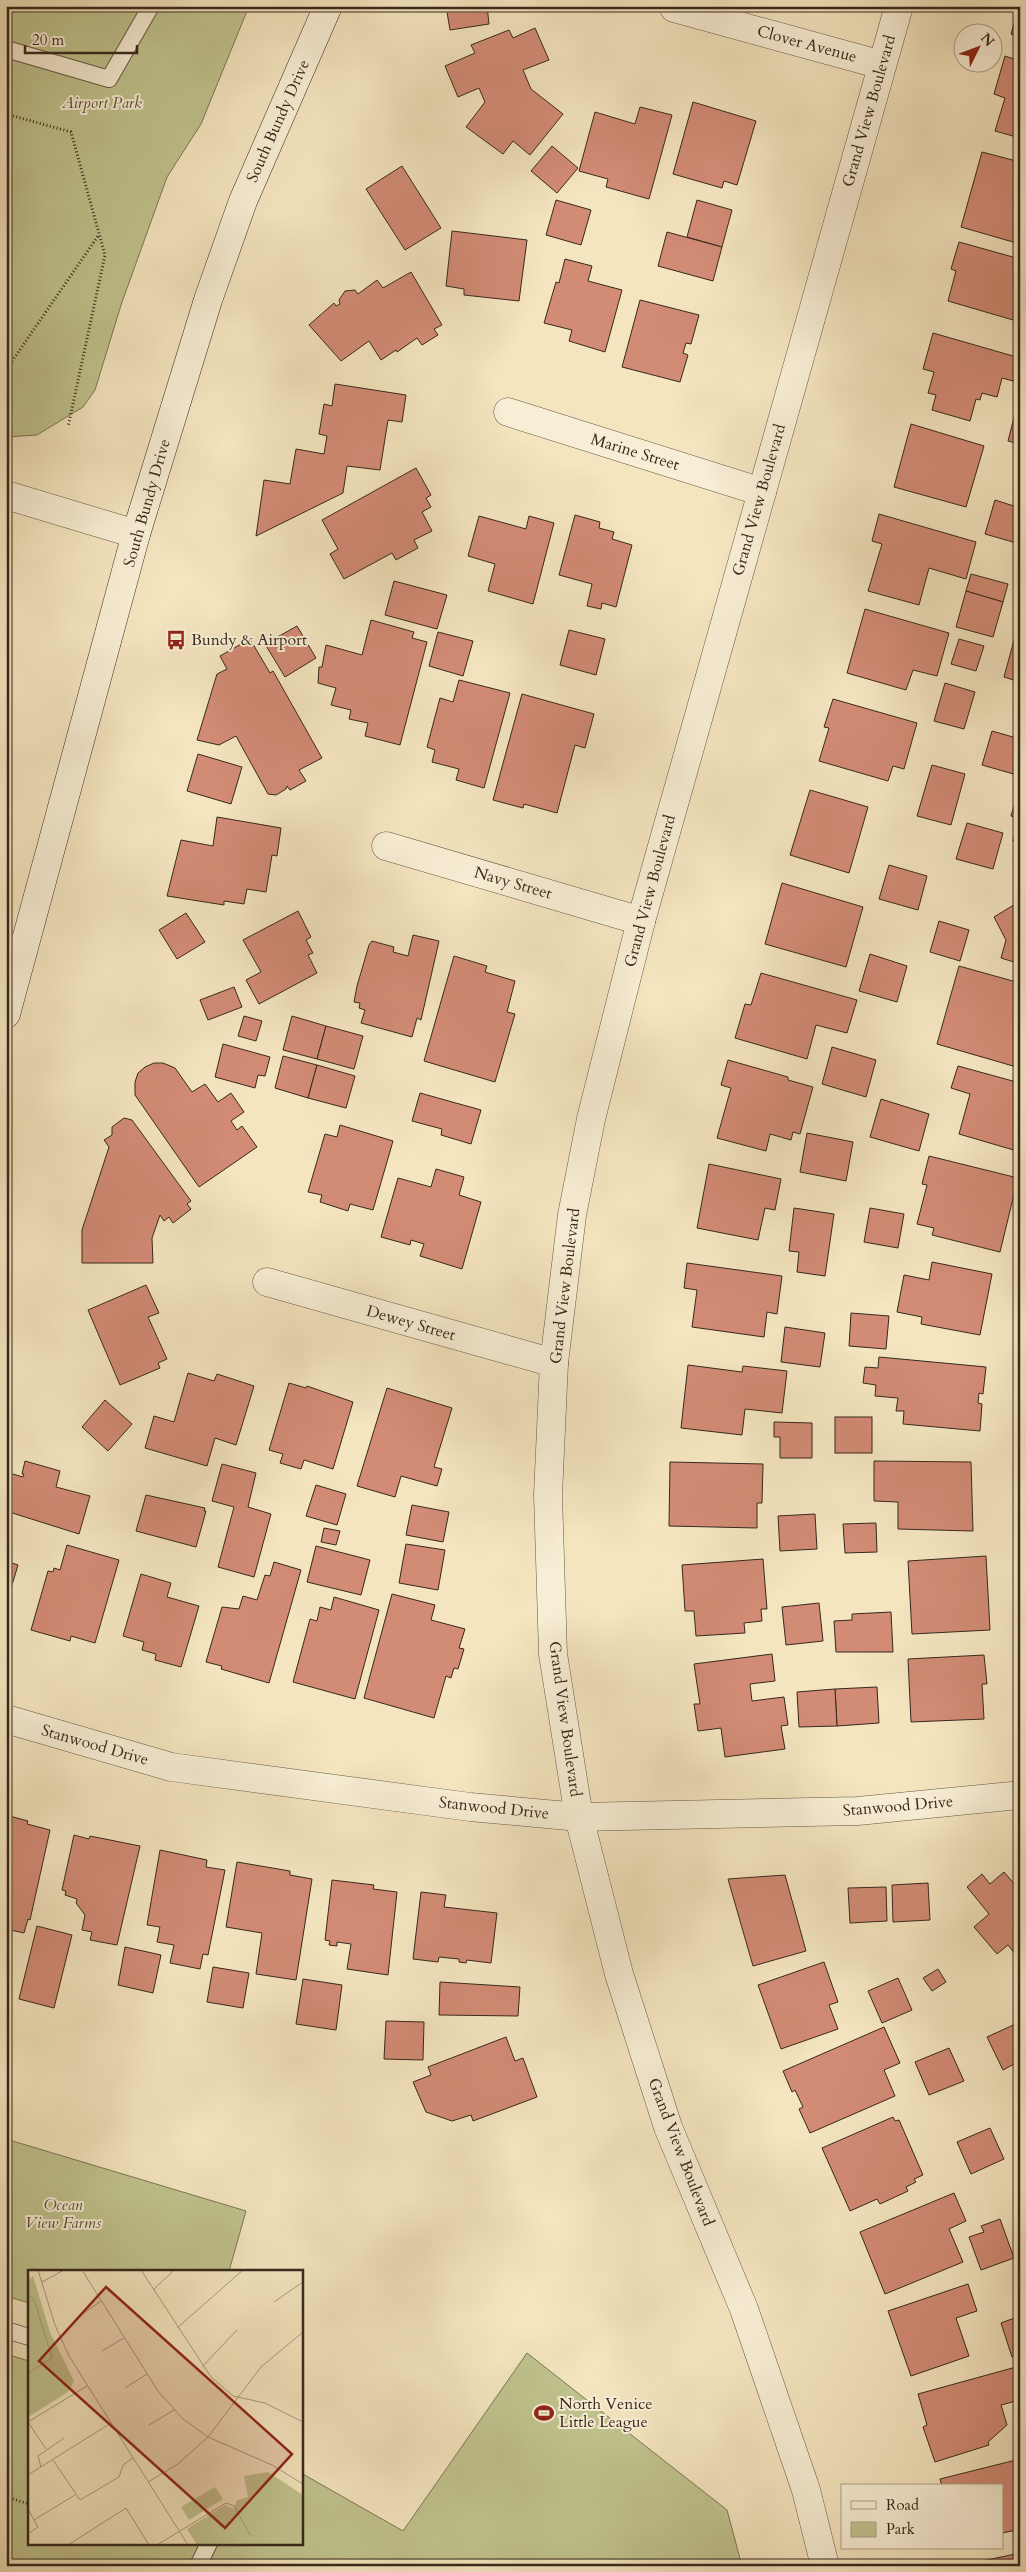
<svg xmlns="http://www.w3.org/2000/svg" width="1026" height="2572" viewBox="0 0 1026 2572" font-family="Cardo,serif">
	<rect width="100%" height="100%" fill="#f4e5bf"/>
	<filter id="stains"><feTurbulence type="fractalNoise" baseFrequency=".004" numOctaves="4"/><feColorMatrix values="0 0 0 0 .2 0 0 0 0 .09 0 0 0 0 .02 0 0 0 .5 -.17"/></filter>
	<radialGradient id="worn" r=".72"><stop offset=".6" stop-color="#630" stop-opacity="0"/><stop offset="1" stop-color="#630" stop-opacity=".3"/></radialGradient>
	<g fill="#c0c38e" stroke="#7c7655">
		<polygon points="6,6 249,6 201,124 167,177 121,305 95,390 83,407 37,435 6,437"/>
		<polygon points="6,2139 246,2211 229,2271 29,2271 29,2303 6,2296"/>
		<polygon points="527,2353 727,2510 742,2566 6,2566 6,2354 29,2361 29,2543 301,2543 301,2473 403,2531"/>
	</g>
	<g fill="#d28b75" stroke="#37281c">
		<polygon points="446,6 487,6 489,24 450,30"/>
		<polygon points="1019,6 1020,6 1020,37 1011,34"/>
		<polygon points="535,28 549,60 523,70 531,89 563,114 530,155 513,141 503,154 466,127 485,102 479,88 458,97 445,66 475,53 471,45 509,30 513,38"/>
		<polygon points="1005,56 1020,61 1020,138 995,131 1005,98 994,94"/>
		<polygon points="693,102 756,121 737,185 724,181 722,188 673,174"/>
		<polygon points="640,107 672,115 649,199 606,187 608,179 579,171 595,112 635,124"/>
		<polygon points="552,146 578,168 557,193 531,171"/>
		<polygon points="982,152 1020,162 1020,244 961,227"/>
		<polygon points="402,166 441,228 405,250 366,189"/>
		<polygon points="556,200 591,210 581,245 546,235"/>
		<polygon points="697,200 732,210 722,247 687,237"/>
		<polygon points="452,231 527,240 519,301 464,295 464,289 446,286"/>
		<polygon points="667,232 722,247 713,281 658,266"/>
		<polygon points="959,242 1020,259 1020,322 948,301 956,271 951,269"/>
		<polygon points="565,259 592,266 588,281 622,290 605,352 569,341 572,330 544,323 556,282 559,283"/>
		<polygon points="411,272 442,325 434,329 438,335 422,345 417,338 397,352 396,350 381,360 369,341 341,361 309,325 334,303 336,306 340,304 339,300 345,291 355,290 358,294 377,280 383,288"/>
		<polygon points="640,300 699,315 691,344 686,343 683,353 688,355 680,382 622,367"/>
		<polygon points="933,333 1020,358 1017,382 1002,378 997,397 982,393 980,400 976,399 970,421 932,410 936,395 928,393 934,372 923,369"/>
		<polygon points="335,384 406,395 402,422 388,420 380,470 347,466 343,493 256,536 264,480 290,484 296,449 324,454 327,436 319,434 324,404 332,406"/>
		<polygon points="1016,410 1020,411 1020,444 1008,441"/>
		<polygon points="911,424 984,446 966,507 894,487"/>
		<polygon points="416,468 431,495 426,498 431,507 422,512 432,531 414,540 418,548 396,560 392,553 344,579 330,554 338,549 322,520"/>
		<polygon points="995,500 1020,508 1020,544 985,534"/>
		<polygon points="879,514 976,542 966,579 929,568 919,605 868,591 882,544 872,541"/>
		<polygon points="575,515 600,522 599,528 614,532 612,539 632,545 616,607 602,603 601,609 587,606 592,584 559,575"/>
		<polygon points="479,516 526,529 529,516 554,523 533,604 488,591 495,564 468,556"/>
		<polygon points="971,574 1008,584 1003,602 966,591"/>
		<polygon points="394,581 447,595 437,629 385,615"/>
		<polygon points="966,591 1003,602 993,637 956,627"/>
		<polygon points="865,609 949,633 937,676 913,670 906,690 847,673"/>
		<polygon points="371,620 414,632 412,638 427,642 400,745 365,736 368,723 349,719 351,710 331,705 336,688 318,683 319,667 322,667 326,645 362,655"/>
		<polygon points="297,626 316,658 285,677 265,644"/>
		<polygon points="569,630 605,639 596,675 560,665"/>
		<polygon points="438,632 473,641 463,676 429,666"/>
		<polygon points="250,639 270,673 273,671 322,758 299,770 306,781 290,790 287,786 286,789 276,795 268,794 236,736 219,745 197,740 217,674 227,669 220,656"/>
		<polygon points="959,639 984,646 976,671 951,664"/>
		<polygon points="1014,640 1020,642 1020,682 1004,677"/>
		<polygon points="459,680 510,693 484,788 456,780 459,769 432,762 435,750 427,747 440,698 453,702"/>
		<polygon points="945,683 975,692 964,729 934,721"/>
		<polygon points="522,694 594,714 585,748 575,745 557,813 524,804 523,808 493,800"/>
		<polygon points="833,699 917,723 904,769 893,766 888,781 819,761 829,728 824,727"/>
		<polygon points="992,731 1020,739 1020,765 1017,775 982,765"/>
		<polygon points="198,754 242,767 231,804 187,791"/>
		<polygon points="932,765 965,774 951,825 917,816"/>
		<polygon points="1020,786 1020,843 1013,841 1020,818 1011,816"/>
		<polygon points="810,790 868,807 849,873 790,855"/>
		<polygon points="217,817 281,828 277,856 272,855 266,892 247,889 244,904 224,901 224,905 167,896 181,840 213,846"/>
		<polygon points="967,823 1003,833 993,869 956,859"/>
		<polygon points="889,865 927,876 918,910 879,899"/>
		<polygon points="782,883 863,907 846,967 765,944"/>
		<polygon points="1020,894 1020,964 1001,958 1006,940 994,917 1017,903"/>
		<polygon points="298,911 311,937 306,940 313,953 308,955 317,973 259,1004 246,980 261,972 243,940"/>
		<polygon points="186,913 205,942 177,959 159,930"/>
		<polygon points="939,921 969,930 960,961 930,952"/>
		<polygon points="413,935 439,941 421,1020 417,1018 412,1037 361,1023 365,1010 359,1008 360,1003 354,1002 357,986 369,945 372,941 394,947 393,952 408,956"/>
		<polygon points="870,954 907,966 897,1002 859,991"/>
		<polygon points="454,956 487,966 485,972 515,981 507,1012 515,1014 495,1082 424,1061"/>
		<polygon points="959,966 1020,983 1020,1068 937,1044"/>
		<polygon points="761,973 857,1000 847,1033 816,1025 807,1059 735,1038 745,1004 751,1005"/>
		<polygon points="234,987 242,1007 208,1020 200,1000"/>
		<polygon points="244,1016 262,1021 256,1041 238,1036"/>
		<polygon points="292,1016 326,1026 317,1059 283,1050"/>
		<polygon points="326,1026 363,1036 354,1069 317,1059"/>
		<polygon points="223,1044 270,1057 265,1076 258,1075 255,1088 215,1077"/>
		<polygon points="832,1047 876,1060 866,1097 822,1084"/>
		<polygon points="283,1056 317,1065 308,1098 275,1088"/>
		<polygon points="728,1060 788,1077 788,1080 813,1087 800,1134 793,1132 791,1140 770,1134 766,1151 717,1138 731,1088 721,1085"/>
		<polygon points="154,1063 163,1063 175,1068 192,1092 205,1084 218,1102 231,1093 244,1112 231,1121 237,1130 242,1126 257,1147 199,1187 135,1095 135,1082 138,1073 145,1067"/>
		<polygon points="317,1065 355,1076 346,1108 308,1098"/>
		<polygon points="958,1066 1020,1083 1020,1139 1017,1151 959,1134 970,1094 951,1088"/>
		<polygon points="420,1093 481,1110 471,1144 441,1135 442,1129 412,1121"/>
		<polygon points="881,1099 929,1114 919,1151 870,1137"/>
		<polygon points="124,1118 132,1120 191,1201 187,1204 191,1209 173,1223 169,1217 164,1221 160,1215 152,1238 153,1263 82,1263 82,1230 109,1147 104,1140 112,1135 112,1127"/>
		<polygon points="340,1125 393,1141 373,1210 350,1204 348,1211 320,1202 322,1195 308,1192 325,1134 337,1137"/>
		<polygon points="807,1133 853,1142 846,1181 800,1172"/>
		<polygon points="929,1156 1018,1178 1000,1252 932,1235 934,1228 917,1224 927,1185 922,1184"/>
		<polygon points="709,1164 781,1179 775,1210 765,1208 758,1240 697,1228"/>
		<polygon points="436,1169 464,1177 459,1195 481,1202 462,1269 420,1256 424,1244 411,1240 410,1245 381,1237 398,1178 431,1187"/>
		<polygon points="794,1208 834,1214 825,1276 797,1272 799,1252 789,1251"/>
		<polygon points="870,1208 904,1214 898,1248 864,1242"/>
		<polygon points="932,1262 992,1274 980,1335 921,1324 922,1317 897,1312 904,1275 929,1280"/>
		<polygon points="687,1263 782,1276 777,1314 767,1312 764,1337 692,1327 697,1290 684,1288"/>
		<polygon points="146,1285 159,1313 148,1317 167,1359 158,1363 160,1368 120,1385 88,1310"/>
		<polygon points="851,1313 889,1316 886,1349 849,1346"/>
		<polygon points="785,1327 825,1333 820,1367 781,1362"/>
		<polygon points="879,1357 986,1367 983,1394 979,1393 978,1403 982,1404 980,1431 903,1424 904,1411 896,1411 898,1398 875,1396 876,1385 863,1383 865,1367 878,1368"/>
		<polygon points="688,1365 742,1372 743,1366 787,1371 782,1413 745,1409 742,1435 681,1428"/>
		<polygon points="188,1373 214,1381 217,1374 254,1386 236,1445 215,1438 207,1466 145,1448 154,1416 174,1422"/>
		<polygon points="289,1383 306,1388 307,1386 353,1402 333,1469 304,1460 301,1469 280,1463 283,1454 269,1450"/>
		<polygon points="387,1388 452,1408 434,1467 442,1469 437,1486 401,1476 395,1497 357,1486"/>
		<polygon points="105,1400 132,1424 108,1451 82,1427"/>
		<rect x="835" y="1417" width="37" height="36"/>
		<polygon points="774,1422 812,1423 812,1458 780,1458 780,1437 774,1437"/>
		<polygon points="25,1461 60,1471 56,1487 90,1496 79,1534 6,1511 6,1472 23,1477 24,1474 22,1474"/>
		<polygon points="874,1461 971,1462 973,1531 898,1529 898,1502 874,1501"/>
		<polygon points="670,1462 763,1464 762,1503 757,1503 757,1528 669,1526"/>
		<polygon points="222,1464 256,1473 248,1507 271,1514 254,1577 218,1567 234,1507 212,1501"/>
		<polygon points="316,1485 346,1494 337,1525 306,1516"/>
		<polygon points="146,1495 205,1508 204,1511 206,1511 196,1547 136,1531"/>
		<polygon points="412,1505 449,1512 443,1542 406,1535"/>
		<polygon points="815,1514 817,1549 780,1551 778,1516"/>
		<polygon points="876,1523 877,1552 845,1553 843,1524"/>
		<polygon points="324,1528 340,1531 336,1545 321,1542"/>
		<polygon points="406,1544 445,1550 438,1590 399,1583"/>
		<polygon points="67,1545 119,1560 95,1643 71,1636 70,1641 31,1630 48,1571 53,1572 54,1568 60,1570"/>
		<polygon points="316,1546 370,1560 361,1595 307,1582"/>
		<polygon points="986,1556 990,1630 912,1634 908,1561"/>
		<polygon points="763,1559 767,1609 761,1609 762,1621 744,1623 745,1633 696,1636 694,1611 685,1611 682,1565"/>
		<polygon points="6,1561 18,1565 6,1605"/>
		<polygon points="274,1562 301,1570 269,1683 221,1669 222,1666 206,1662 222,1607 239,1609 243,1596 257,1600 265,1575 270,1576"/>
		<polygon points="141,1574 171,1583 167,1597 199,1606 181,1667 155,1660 156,1654 142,1650 144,1642 123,1636"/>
		<polygon points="392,1594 435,1605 431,1620 465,1629 459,1648 464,1649 458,1669 454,1668 451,1678 446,1676 434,1718 364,1698"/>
		<polygon points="334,1597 379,1610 355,1699 293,1682 310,1619 317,1621 320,1607 331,1610"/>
		<polygon points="819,1603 823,1641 786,1645 782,1607"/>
		<polygon points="891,1612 893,1652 836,1652 834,1621 852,1620 852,1614"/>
		<polygon points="772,1654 775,1681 750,1684 752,1701 784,1697 788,1725 781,1726 785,1749 725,1757 721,1728 698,1731 694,1704 700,1704 694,1664"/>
		<polygon points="984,1655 987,1684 982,1684 984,1719 911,1722 908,1659"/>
		<polygon points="877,1687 879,1723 837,1726 835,1689"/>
		<polygon points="835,1689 837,1726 799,1727 797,1692"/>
		<polygon points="6,1815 28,1821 27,1824 50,1830 30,1920 28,1919 24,1933 6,1929"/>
		<polygon points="74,1835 89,1839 90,1836 140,1846 117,1945 90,1940 92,1932 82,1930 85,1915 76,1903 77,1899 65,1895 66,1891 62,1890"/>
		<polygon points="160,1850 207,1860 206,1867 225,1870 208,1955 203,1954 200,1969 170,1963 174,1945 157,1942 160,1927 147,1925"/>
		<polygon points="237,1862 290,1871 290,1875 312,1879 296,1980 256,1974 262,1933 226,1927"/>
		<polygon points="1004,1872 1016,1886 1020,1883 1020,1960 1008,1945 997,1954 974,1927 989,1914 967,1887 982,1874 990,1884"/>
		<polygon points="785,1875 806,1951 753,1966 728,1879"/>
		<polygon points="332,1880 374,1885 373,1889 397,1892 388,1975 347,1969 351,1944 337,1942 337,1946 329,1945 330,1941 325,1940"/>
		<polygon points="928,1883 930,1920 893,1922 892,1885"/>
		<polygon points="886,1887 887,1921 850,1923 848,1888"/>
		<polygon points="421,1892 446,1895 444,1907 497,1913 491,1963 467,1960 466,1963 459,1962 459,1959 439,1957 438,1962 413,1959"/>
		<polygon points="37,1926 72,1935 54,2008 19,1999"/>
		<polygon points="125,1947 161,1955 153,1993 118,1985"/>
		<polygon points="824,1962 838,2002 829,2005 838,2029 781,2049 758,1985"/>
		<polygon points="213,1967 249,1973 243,2008 207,2002"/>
		<polygon points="938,1969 946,1982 932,1991 923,1978"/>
		<polygon points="898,1978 912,2010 882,2023 868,1991"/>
		<polygon points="303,1979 342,1985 336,2030 296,2024"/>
		<polygon points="440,1982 520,1987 518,2016 439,2015"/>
		<polygon points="386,2021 424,2022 423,2060 384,2059"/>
		<polygon points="1020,2022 1020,2061 1003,2070 987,2037"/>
		<polygon points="884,2027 900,2063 884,2070 895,2096 810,2133 799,2109 803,2107 795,2090 792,2092 783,2071"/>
		<polygon points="506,2037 515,2061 523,2058 537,2097 473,2121 471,2115 452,2121 426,2112 413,2082 431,2075 428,2067"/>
		<polygon points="949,2048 964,2081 929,2095 915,2062"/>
		<polygon points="893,2117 895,2121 899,2120 923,2175 914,2179 916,2182 906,2187 908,2191 880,2204 877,2199 850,2211 822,2148"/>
		<polygon points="990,2128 1004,2159 971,2174 957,2142"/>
		<polygon points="954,2193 966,2221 949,2229 963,2262 885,2294 860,2232"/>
		<polygon points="1000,2219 1014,2258 981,2270 969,2237 984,2232 981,2226"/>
		<polygon points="968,2284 977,2311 956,2318 969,2356 911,2376 888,2311"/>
		<polygon points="1020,2316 1020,2355 1012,2357 1001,2323"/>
		<polygon points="1016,2367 1020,2380 1020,2400 1001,2405 1007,2425 988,2442 989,2445 935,2462 923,2427 927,2425 918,2394"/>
		<polygon points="1020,2459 1020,2490 1018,2490 1020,2524 1016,2525 1017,2530 1002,2533 1002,2486 942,2486 940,2479"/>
		<polygon points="1020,2553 1020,2566 963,2566 963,2565"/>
	</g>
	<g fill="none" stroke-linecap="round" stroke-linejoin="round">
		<defs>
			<g id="service">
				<polyline points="6,49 109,79 151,6"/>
				<polyline points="6,2330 29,2337"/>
				<polyline points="198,2566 209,2543"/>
			</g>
			<g id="minor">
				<polyline points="674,8 882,65"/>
				<polyline points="508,412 762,492"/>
				<polyline points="386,846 641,921"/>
				<polyline points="267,1282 554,1363"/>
				<polyline points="6,1719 171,1767 470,1807 579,1817 858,1811 1020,1795"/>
			</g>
			<g id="tertiary">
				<polyline points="6,495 136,534"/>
				<polyline points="825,2566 806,2490 744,2309 668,2127 619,1974 579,1817 553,1654 548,1495 554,1363 572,1215 591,1119 641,921 899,6"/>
			</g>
			<polyline id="secondary" points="6,1014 136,534 208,300 243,201 328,6"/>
		</defs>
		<use href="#service" stroke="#665745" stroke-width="18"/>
		<use href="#minor" stroke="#665745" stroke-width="29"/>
		<use href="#tertiary" stroke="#665745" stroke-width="29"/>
		<use href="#secondary" stroke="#37281c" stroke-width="29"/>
		<g stroke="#37281c" stroke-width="3" stroke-dasharray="1 2.5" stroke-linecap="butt">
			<polyline points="6,114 71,132 105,255 68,427"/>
			<polyline points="6,370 98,236"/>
			<polyline points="6,2497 29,2504"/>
		</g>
		<use href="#service" stroke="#f8eed5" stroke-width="16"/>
		<use href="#minor" stroke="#f8eed5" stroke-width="28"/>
		<use href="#tertiary" stroke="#f8eed5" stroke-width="28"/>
		<use href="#secondary" stroke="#f8eed5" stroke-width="28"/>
	</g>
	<defs>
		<symbol id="bus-bare" viewBox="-9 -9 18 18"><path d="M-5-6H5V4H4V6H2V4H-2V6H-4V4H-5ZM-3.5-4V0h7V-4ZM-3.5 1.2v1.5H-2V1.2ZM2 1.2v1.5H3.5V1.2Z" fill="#8f2418" stroke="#f8eed5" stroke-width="2.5" paint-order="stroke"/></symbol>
		<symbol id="stadium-bare" viewBox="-9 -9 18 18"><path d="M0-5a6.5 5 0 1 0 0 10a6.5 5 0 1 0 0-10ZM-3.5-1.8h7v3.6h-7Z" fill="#8f2418" stroke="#f8eed5" stroke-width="2.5" paint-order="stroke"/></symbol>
	</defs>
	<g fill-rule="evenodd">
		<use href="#bus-bare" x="162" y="626" width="28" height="28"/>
		<use href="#stadium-bare" x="530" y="2399" width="28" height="28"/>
	</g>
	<g text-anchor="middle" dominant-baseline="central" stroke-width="4" stroke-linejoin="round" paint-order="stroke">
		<g font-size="16" fill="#37281c" stroke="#f8eed5">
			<text transform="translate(807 44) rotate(15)">Clover Avenue</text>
			<text transform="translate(869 111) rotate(-74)">Grand View Boulevard</text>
			<text transform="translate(278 121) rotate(-66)">South Bundy Drive</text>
			<text transform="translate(635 452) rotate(17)">Marine Street</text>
			<text transform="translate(759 500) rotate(-74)">Grand View Boulevard</text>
			<text transform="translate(147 503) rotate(-74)">South Bundy Drive</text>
			<text transform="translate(513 883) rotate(16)">Navy Street</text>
			<text transform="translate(650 891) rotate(-75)">Grand View Boulevard</text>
			<text transform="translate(565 1286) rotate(-83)">Grand View Boulevard</text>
			<text transform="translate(411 1323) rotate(16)">Dewey Street</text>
			<text transform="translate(565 1719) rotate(82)">Grand View Boulevard</text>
			<text transform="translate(95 1745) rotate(16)">Stanwood Drive</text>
			<text transform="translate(898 1806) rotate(-5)">Stanwood Drive</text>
			<text transform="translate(494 1808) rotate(6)">Stanwood Drive</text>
			<text transform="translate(681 2152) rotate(69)">Grand View Boulevard</text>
		</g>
		<g font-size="16" font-style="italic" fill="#594f38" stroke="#f8eed5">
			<text x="102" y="103">Airport Park</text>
			<text x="63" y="2205">Ocean<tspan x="63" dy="18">View Farms</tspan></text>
		</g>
		<g font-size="16" fill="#37281c" stroke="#f8eed5" text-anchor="start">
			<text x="191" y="640">Bundy &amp; Airport</text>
			<text x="559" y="2404">North Venice<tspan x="559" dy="18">Little League</tspan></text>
		</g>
	</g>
	<g transform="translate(28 2270)">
		<rect width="275" height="275" fill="#f4e5bf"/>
		<path d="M5,6L22,62L46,111L40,122L0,147V10ZM240,202L275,225V275H169L159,259L197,235L206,239L209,230L220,227L216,206ZM187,217L195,229L161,250L153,237Z" fill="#c0c38e"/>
		<path fill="none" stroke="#a8997e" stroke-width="1" d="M10,0L27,55L41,86L160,275M54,0L130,121L155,149L180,167L244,195L275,214M113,0L183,107L205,126L237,133L275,152M14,12L36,0M125,20L146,0M0,25L6,29L24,88L0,103M246,32L275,12M56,43L73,31M149,58L215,0M74,81L96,68M174,97L209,60M97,118L119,104M0,152L59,116M0,152L18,179M121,155L146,140M25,190L52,230L91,207L95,195L105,188M13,197L10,186L36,168M0,205L83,153M120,212L150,194L180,167L233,97L275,62M0,239L10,257L0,264M6,250L47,225M40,275L98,238L121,275M129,275L198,233L206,236L222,265"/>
		<path fill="#8f2418" fill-opacity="0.15" stroke="#8f2418" stroke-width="2.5" d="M78,17L264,184L197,258L11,91Z"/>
		<rect width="275" height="275" fill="none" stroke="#37281c" stroke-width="2.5"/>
	</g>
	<rect width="1026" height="2572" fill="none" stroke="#f4e5bf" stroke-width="25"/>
	<rect x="8" y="8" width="1011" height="2557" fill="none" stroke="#37281c" stroke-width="2.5"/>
	<rect x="12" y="12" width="1001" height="2547" fill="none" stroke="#37281c"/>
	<rect x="841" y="2484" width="162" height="65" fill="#f8eed5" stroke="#ab9f8b"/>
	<rect x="851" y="2501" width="25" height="8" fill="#f8eed5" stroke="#ab9f8b"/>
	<text x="886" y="2510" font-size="15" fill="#37281c">Road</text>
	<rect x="851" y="2522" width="25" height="15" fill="#c0c38e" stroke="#ab9f8b"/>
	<text x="886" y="2534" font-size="15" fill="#37281c">Park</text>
	<g transform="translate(978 48) rotate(48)"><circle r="24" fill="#f8eed5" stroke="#ab9f8b"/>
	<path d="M0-4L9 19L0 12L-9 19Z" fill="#8f2418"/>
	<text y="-8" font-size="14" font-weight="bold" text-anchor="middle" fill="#37281c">N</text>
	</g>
	<path d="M25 45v8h112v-8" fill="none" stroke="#37281c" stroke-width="2.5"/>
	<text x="32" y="45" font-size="15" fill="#37281c" stroke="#f8eed5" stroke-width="4" paint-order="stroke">20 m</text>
	<rect width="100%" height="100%" filter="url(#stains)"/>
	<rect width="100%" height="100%" fill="url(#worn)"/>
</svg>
